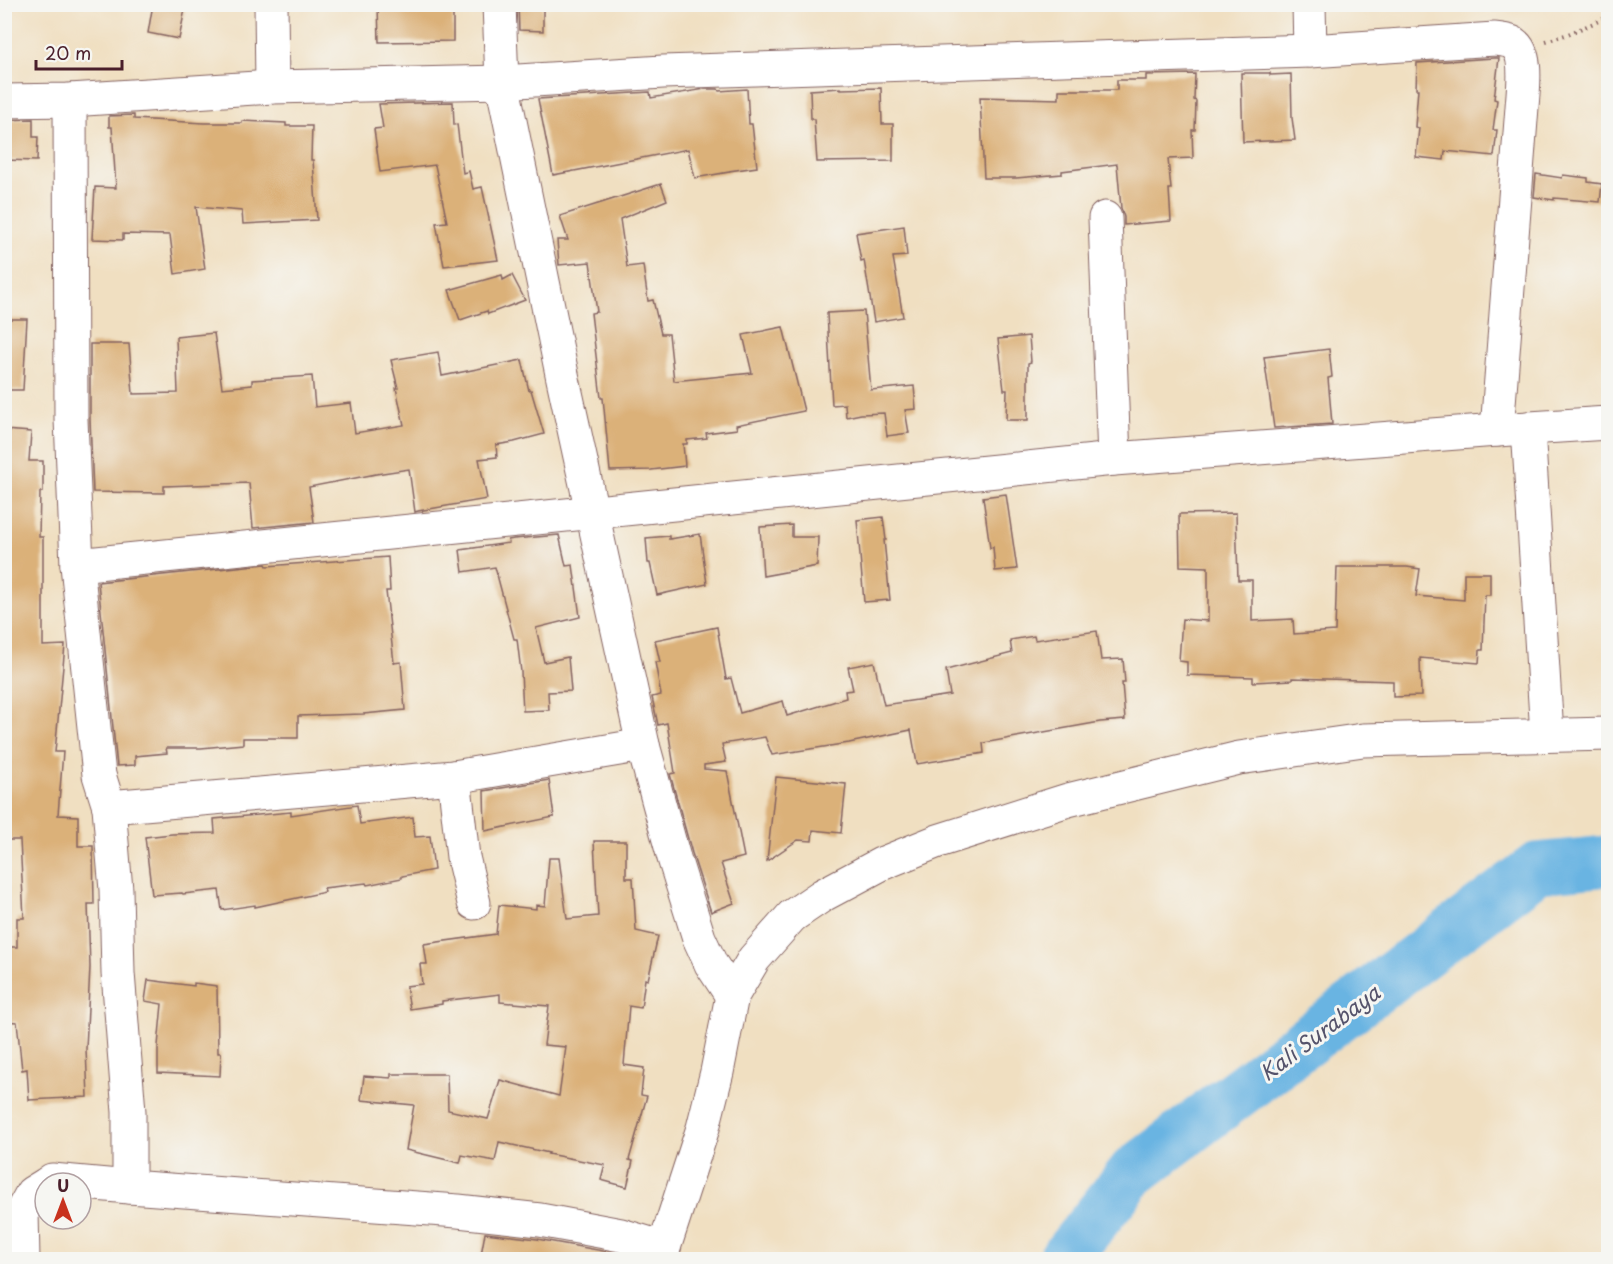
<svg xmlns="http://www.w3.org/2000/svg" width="1613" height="1264" viewBox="0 0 1613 1264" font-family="'Playpen Sans',sans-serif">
	<rect width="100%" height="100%" fill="#f6f6f2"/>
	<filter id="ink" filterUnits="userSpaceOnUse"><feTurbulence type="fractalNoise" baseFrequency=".0167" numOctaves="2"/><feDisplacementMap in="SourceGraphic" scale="12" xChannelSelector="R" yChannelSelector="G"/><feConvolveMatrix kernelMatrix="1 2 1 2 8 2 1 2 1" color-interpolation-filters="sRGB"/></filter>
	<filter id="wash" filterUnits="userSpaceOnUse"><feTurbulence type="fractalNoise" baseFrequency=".008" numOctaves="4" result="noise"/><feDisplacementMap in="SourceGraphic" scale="24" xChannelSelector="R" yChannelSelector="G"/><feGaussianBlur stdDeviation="1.35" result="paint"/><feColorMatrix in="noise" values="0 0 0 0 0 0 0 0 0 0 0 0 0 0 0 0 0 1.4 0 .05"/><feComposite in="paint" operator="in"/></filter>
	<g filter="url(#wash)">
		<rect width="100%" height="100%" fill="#f0dfc1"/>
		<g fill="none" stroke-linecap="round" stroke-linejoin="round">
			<polyline stroke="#69b4e2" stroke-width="51" points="1063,1260 1133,1172 1537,868 1608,861"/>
		</g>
		<g id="blocks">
			<g fill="#dbb179">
				<polygon points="153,4 186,4 179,39 148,33"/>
				<polygon points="378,4 453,4 453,41 379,42"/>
				<polygon points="518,4 543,4 543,31 519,30"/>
				<polygon points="1494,58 1499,58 1494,99 1497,100 1493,130 1497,130 1494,156 1445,151 1444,160 1416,157 1419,128 1415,127 1418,89 1416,89 1417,63"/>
				<polygon points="1241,73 1270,73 1270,75 1291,74 1292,118 1295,140 1243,142"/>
				<polygon points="1195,74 1194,100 1196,101 1195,130 1192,130 1193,158 1168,159 1171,189 1169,189 1171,221 1124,225 1124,217 1121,208 1117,164 1062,171 1062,174 1016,178 984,178 980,97 1059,99 1059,90 1117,90 1117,80 1146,80 1146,75"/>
				<polygon points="841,88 841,89 881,88 882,124 893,124 893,161 817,162 814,119 811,119 810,90"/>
				<polygon points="705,89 718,89 719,91 747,89 749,124 752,124 757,167 729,171 729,172 695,178 688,149 553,175 538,99 650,92 651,98"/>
				<polygon points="453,102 454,125 457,124 463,173 469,171 473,189 482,187 498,260 444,266 436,223 447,222 435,165 380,172 374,129 383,128 379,104"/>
				<polygon points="134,115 134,119 204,123 242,123 242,121 286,123 286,126 312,126 311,160 313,160 317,220 243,224 242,211 196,207 205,269 175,274 170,235 123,234 123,240 92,239 95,187 116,188 112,127 109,127 109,116"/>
				<polygon points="33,119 33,137 38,137 37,161 4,160 4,120"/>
				<polygon points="1536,174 1562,178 1563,175 1588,178 1588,182 1602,184 1600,202 1554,198 1554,200 1534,197"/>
				<polygon points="661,184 667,200 620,219 627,267 643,265 648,301 653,300 661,334 669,334 674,381 752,373 743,335 783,327 804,411 736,425 737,429 706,433 707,438 687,440 687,444 683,444 685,466 651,470 610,471 603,398 601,398 591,313 597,312 590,262 559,265 557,240 568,240 560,216"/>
				<polygon points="904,226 907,256 893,257 903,317 874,322 864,260 861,261 856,233"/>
				<polygon points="502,275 503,280 512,275 525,300 488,314 487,311 460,320 449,290"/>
				<polygon points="864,311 871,390 914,386 916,409 905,410 909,433 887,436 884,413 861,414 846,417 845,404 832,405 827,313"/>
				<polygon points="4,319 27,319 23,390 4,390"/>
				<polygon points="214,333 222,388 252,385 252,380 312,376 315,407 351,403 355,433 404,425 396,388 398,388 391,360 438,352 442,376 522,360 529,391 531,390 544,434 514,442 496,445 497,457 479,459 487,499 418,511 415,512 409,469 376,474 309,487 314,522 253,528 249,483 164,486 164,493 93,492 90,419 90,344 129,344 133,394 178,393 176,337"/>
				<polygon points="1029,336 1031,362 1028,363 1028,420 1006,420 1007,390 1004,390 998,339"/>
				<polygon points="1329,349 1332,377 1328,378 1332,424 1274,428 1264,357"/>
				<polygon points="4,430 31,432 29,461 43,461 43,492 40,492 39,537 43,537 43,646 65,645 55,752 63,752 58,815 78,816 78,846 93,846 94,904 88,904 90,967 86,1049 88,1097 29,1100 27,1069 22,1070 17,1022 4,1021 4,947 17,947 17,918 24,918 20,840 4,840"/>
				<polygon points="1006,494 1017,569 995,571 993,547 990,548 983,497"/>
				<polygon points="1236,513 1238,580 1252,580 1252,621 1293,619 1294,634 1335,631 1337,567 1407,567 1420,569 1416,596 1464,600 1464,573 1490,573 1490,595 1485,595 1483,650 1480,650 1479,663 1420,658 1421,696 1393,697 1393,681 1292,678 1292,680 1253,682 1253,677 1187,675 1187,662 1179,661 1182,619 1208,621 1208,567 1180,566 1179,514"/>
				<polygon points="883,517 886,540 884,540 890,600 864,602 857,520"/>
				<polygon points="792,525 792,537 818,537 817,566 763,576 760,527"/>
				<polygon points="700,534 707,584 657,595 650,563 648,563 646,538 669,536 669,539"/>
				<polygon points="559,535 566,566 573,565 580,617 536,628 544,662 568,657 571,691 548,692 549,710 523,711 521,672 517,639 514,639 495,567 463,572 460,550 509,543 508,540 514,539"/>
				<polygon points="388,557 390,591 386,591 394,663 401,662 405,710 363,714 298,716 298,738 243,738 243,744 201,748 166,748 167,753 135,756 135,765 117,766 98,582 266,564 267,566"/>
				<polygon points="717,627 726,679 731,678 740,713 783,701 787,716 846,698 845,691 853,690 848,667 874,662 884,705 950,695 946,670 1012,653 1010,640 1034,636 1035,640 1097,631 1101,660 1123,659 1125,683 1122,683 1125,720 1100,722 983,743 984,753 917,764 911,730 849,743 772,755 765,737 722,744 726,762 704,765 704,769 727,771 744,857 721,863 734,903 711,912 692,853 670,774 675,773 667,723 658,725 652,697 661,695 655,662 660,662 655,640"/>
				<polygon points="776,777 846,784 841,833 813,830 812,841 798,840 767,861"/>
				<polygon points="549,780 554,817 485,831 484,791"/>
				<polygon points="357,805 360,824 413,817 415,837 430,836 434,870 402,876 402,878 367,885 366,883 324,888 325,892 255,907 255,905 222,910 219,890 183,894 182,893 152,895 145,837 172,834 215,833 214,819 291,812 291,815"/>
				<polygon points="594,841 626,841 626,878 633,878 636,931 658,936 648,980 645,979 641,1008 629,1006 624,1065 644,1068 641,1095 647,1096 629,1160 633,1161 627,1187 601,1180 605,1165 548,1154 549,1153 499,1142 495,1161 462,1155 460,1163 406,1150 414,1105 361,1100 364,1076 391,1078 391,1074 447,1074 448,1110 488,1119 500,1080 559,1096 566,1047 544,1045 549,1006 500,1002 500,994 442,1001 442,1004 410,1009 406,986 422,984 420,964 427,964 424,944 496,934 499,905 536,909 536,905 545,906 549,858 559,858 567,919 598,916"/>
				<polygon points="148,980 194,986 194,983 217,986 218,1053 221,1053 220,1076 158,1073 158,1046 162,1004 145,1001"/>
				<polygon points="485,1233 537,1239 614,1253 613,1260 480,1260"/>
			</g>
		</g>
	</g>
	<g filter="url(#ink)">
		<use href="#blocks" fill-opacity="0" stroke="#846260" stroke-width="1.5"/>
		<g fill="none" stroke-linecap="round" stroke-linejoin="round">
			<defs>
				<g id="minor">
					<polyline points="271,4 272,87"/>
					<polyline points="499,4 502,82 563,379 643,745 674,858 699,938 711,964 732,996"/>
					<polyline points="1309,4 1310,51"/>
					<polyline points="70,100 71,419 77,565 99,775 109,807 116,890 118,973 129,1112 129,1187 458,1211 540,1220 621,1235 664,1248"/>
					<path d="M4,101L70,100L272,87L502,82L663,72L1310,51L1495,39C1501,40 1508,40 1513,43C1529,54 1523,90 1522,107L1497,430"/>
					<polyline points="1105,218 1114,459"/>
					<polyline points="1528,428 1547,735"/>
					<polyline points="77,565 1114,459 1497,430 1608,423"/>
					<polyline points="454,777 463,857 474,903"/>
					<polyline points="109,807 454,777 643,745"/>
					<polyline points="48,1183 52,1180 129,1187"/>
					<polyline points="23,1260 22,1211 32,1193 45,1185"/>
					<polyline points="660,1260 703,1128 717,1072 732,996 754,959 792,916 823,895 881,864 938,841 1068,800 1239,758 1363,740 1608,734"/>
				</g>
			</defs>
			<use href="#minor" stroke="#846260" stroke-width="35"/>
			<polyline stroke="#846260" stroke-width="4" stroke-dasharray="1.5 4.5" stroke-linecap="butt" points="1546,41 1568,34 1608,17"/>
			<use href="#minor" stroke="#fff" stroke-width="33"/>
		</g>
	</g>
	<g text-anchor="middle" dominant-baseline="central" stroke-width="6" stroke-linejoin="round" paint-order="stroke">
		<g font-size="21" font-style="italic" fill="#55536b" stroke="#f6f6f2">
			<text transform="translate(1319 1032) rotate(-37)">Kali Surabaya</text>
		</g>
	</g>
	<rect width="1613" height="1264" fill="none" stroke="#f6f6f2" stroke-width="24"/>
	<g transform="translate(63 1201)"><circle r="28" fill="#f6f6f2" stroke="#b1a0a2" stroke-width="1.5"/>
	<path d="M0-4.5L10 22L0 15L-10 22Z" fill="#c8321e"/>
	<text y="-9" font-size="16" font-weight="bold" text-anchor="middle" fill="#4a1f2b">U</text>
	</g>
	<path d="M36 60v9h86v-9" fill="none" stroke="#4a1f2b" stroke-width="3"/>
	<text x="45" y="60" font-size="18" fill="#4a1f2b" stroke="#f6f6f2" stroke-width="4.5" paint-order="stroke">20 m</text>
</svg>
